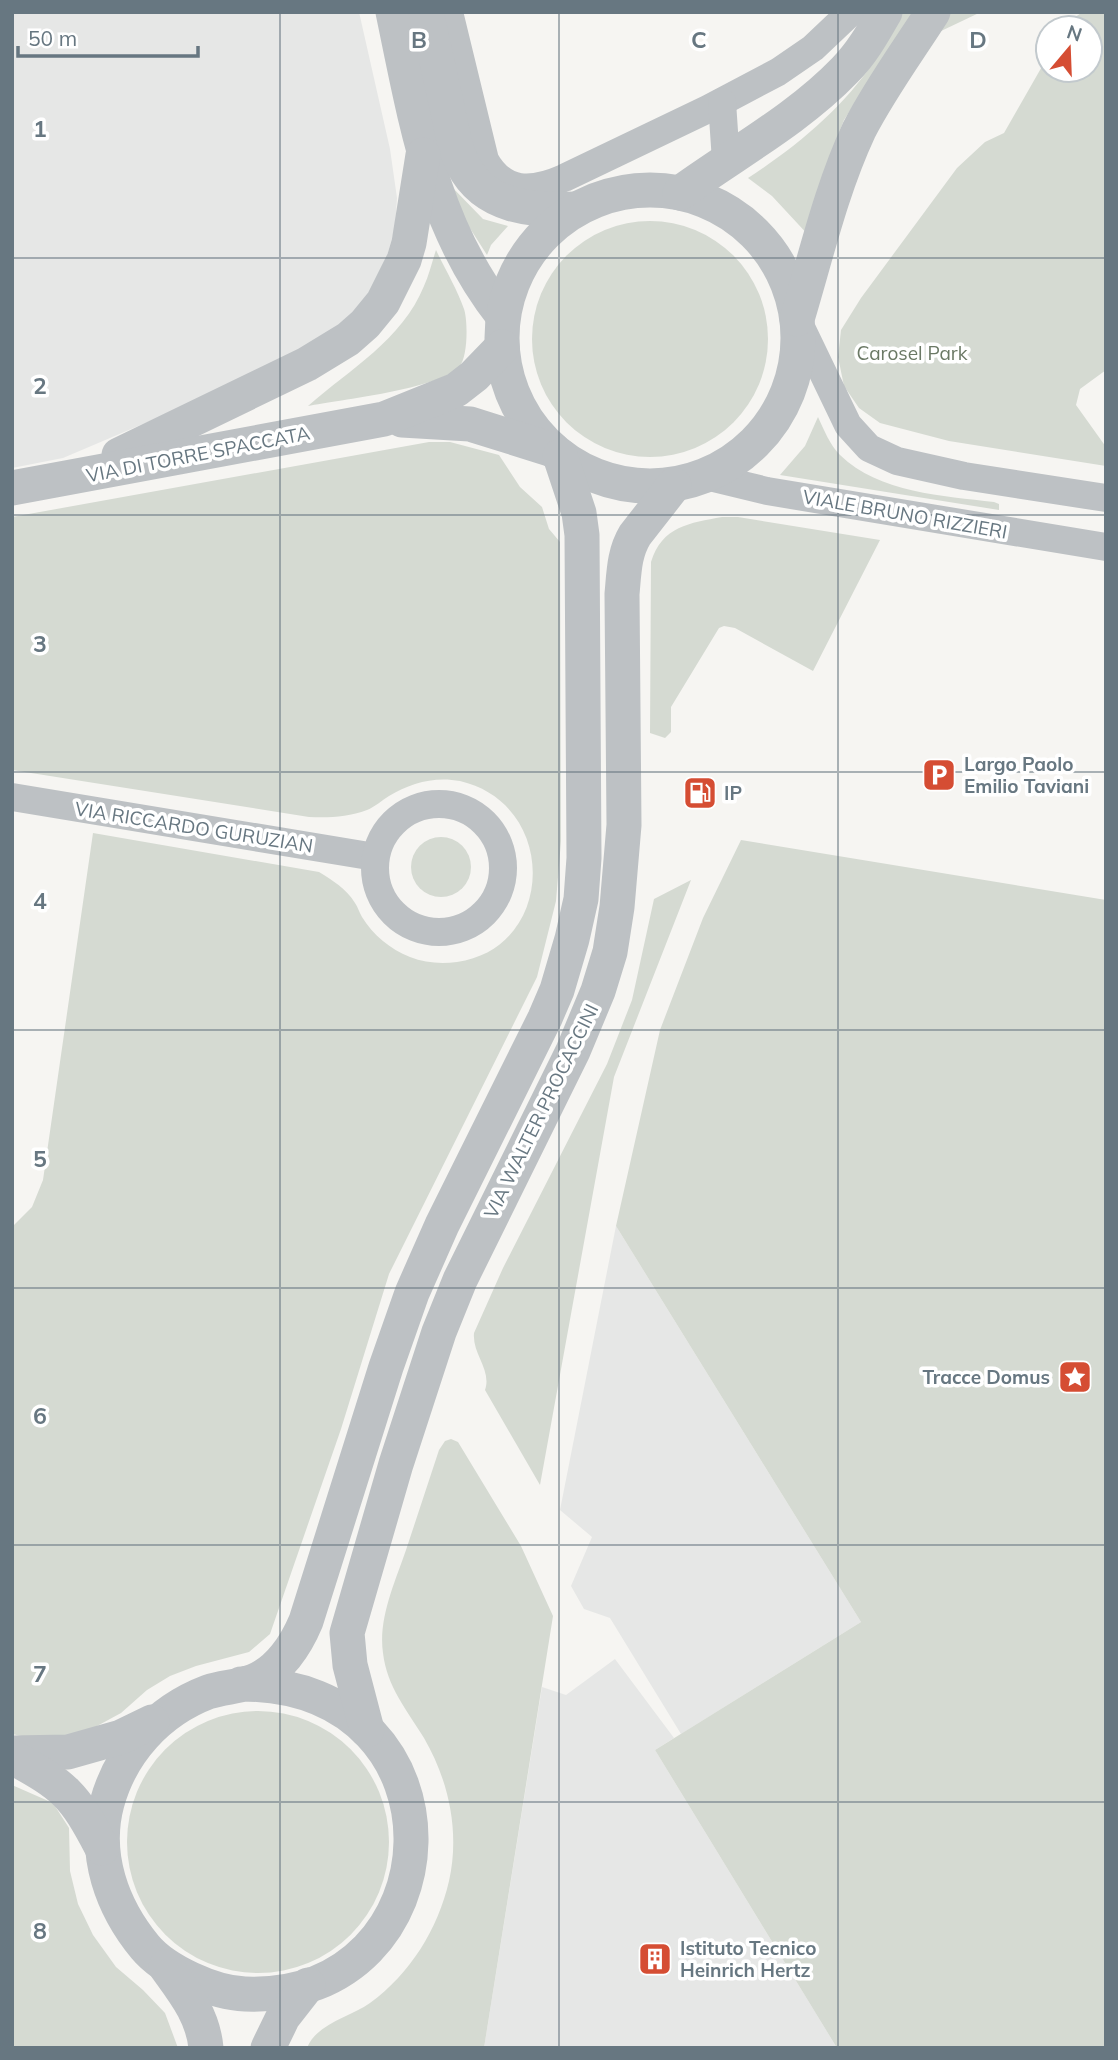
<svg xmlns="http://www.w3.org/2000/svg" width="1118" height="2060" viewBox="0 0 1118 2060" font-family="Mulish,sans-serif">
	<rect width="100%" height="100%" fill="#f6f5f2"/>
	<g fill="#e6e7e6">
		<polygon points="12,12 359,12 390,149 397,198 395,228 387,256 369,296 345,322 322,340 197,401 63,458 12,468"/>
		<polygon points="616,1226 861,1622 681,1734 610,1618 584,1609 571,1586 592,1537 560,1510"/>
		<polygon points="615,1659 674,1738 655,1750 837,2048 484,2048 542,1687 566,1695"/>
	</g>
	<g fill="#d5dad2">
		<path d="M902,12H913L844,120L827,163L811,238L772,196L748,178C796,147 843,108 875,60C885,45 893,28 902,12Z"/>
		<polygon points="950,12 981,12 939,32"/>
		<polygon points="1083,12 1106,12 1106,370 1080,389 1076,405 1106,447 1106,466 949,441 880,423 859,408 844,386 838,357 841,330 861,298 957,168 985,142 1004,133 1048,56 1048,70 1090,70 1090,28 1067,28 1075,17"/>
		<polygon points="450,185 483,219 508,226 491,245 487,255 452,200"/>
		<circle cx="650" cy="339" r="118"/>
		<path d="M436,250C445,269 457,289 464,309C468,321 468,358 459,367C439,389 339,400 308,406C350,369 402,340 424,286C429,275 432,262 436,250Z"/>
		<path d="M818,417C824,430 830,445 840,455C879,493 944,496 994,502L999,504V510L780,475L805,446Z"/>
		<path d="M429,442H450L499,455L520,487L542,507L549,529L560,542L561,841L556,901L537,977L389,1274L341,1429L270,1634L249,1652L196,1666L170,1676L147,1690L121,1713L75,1738L35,1739L12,1734V1227L32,1207L43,1180L93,833L319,872C332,880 347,889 355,903C358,907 359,912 362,917C373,935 390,949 410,957C425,963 441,964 457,962C556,948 559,804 460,781C435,776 410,783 389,796C382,800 375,807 367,810C348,817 329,818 309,817L12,770V517Z"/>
		<path d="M722,517H738L880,540L813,671L735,628L724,626L719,628L671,707V732L665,738L650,733L651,562C662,526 690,523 722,517Z"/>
		<circle cx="441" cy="867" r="30"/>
		<polygon points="741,840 1106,900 1106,2048 837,2048 655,1750 861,1622 616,1226 660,1030 703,918"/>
		<path d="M691,880L614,1077L540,1485L485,1390C492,1370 472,1354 474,1333L503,1268L607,1064L632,1000L654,899Z"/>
		<path d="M451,1439L458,1442L521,1546L553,1616L484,2048H307C316,2024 350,2017 370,2003C410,1974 438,1929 449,1881C460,1832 449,1781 424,1738C407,1710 387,1687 383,1653C378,1619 395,1582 406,1550C417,1517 428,1483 439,1450L445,1441Z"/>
		<circle cx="258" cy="1842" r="131"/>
		<polygon points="12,1785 53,1803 69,1828 70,1871 78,1904 93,1935 116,1967 143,1990 165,2013 178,2048 12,2048"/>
	</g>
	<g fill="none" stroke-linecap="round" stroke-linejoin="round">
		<g stroke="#bdc1c4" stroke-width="28">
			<path d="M449,12L485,160C504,194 532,192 564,178L708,109L778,72L813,48L851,12"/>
			<polyline points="722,102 726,161"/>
			<polyline points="797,319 848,425 869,448 897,461 964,476 1106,498"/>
			<polyline points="705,476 767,491 1106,547"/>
			<polyline points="12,797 375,857"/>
			<circle cx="439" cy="868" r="64"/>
		</g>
		<g stroke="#bdc1c4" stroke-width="35">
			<path d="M393,12C416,122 432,226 503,316"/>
			<path d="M426,12C433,44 440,76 447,107C451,126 454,147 463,165C485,208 533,211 576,209"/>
			<circle cx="650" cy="338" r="148"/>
			<path d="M680,193C735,153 798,119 845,70C862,53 873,33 885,12"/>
			<path d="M797,319C816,256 831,190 859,130C880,89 908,51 933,12"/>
			<polyline points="402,420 470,424 553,450"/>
			<polyline points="119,455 307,364 348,339 365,324 383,302 404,260 409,243 423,155"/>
			<polyline points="12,488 384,419 456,390 474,376 502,347"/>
			<path d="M241,1684C475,1684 459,2002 245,1994C214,1993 165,1971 145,1947C112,1907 93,1855 107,1803C121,1752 158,1711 208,1692C223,1687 239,1687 254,1681C279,1671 296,1645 306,1621L386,1367L412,1293L442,1225L545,1018L557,990L572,939L581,899L584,858L582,535L579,513L560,456"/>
			<path d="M367,1730L350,1665L347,1633L396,1464L439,1332L460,1280L573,1051L598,991L610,952L617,907L624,825L622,594C624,573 624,553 635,535L674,485"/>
			<polyline points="12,1753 68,1752 121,1737 152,1722"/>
			<path d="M12,1757C65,1786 74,1794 102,1848"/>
			<path d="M166,1967C184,1992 203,2015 206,2048"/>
			<polyline points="268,2048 283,2017 308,1985"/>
		</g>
	</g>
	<path fill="none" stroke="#677781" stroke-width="2" stroke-opacity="0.55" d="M280,12V2048M559,12V2048M838,12V2048M12,258H1106M12,515H1106M12,772H1106M12,1030H1106M12,1288H1106M12,1545H1106M12,1802H1106"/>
	<defs>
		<symbol id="parking-square" viewBox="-11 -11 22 22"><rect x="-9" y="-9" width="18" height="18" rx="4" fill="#d54d33" stroke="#fff"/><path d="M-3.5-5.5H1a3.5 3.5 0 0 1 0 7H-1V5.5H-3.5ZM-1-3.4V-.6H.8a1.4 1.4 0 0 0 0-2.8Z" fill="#fff"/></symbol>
		<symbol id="fuel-square" viewBox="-11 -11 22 22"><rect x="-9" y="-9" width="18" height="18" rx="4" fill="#d54d33" stroke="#fff"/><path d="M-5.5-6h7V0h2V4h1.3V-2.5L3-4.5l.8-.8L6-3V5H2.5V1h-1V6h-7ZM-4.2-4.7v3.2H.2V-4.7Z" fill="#fff"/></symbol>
		<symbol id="sight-square" viewBox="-11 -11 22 22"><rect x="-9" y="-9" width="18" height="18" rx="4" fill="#d54d33" stroke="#fff"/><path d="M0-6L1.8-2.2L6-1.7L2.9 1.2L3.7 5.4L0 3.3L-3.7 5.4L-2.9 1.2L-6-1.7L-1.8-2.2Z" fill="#fff"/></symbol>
		<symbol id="building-square" viewBox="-11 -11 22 22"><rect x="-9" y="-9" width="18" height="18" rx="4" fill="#d54d33" stroke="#fff"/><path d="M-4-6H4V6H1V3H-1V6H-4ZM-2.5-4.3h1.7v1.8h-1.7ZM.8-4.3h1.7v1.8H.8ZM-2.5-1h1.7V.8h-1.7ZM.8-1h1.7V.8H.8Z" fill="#fff"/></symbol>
	</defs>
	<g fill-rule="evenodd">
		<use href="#parking-square" x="920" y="756" width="38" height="38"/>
		<use href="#fuel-square" x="681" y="774" width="38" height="38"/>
		<use href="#sight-square" x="1056" y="1358" width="38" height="38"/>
		<use href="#building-square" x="636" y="1940" width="38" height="38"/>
	</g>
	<g text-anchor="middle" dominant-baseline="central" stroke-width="7" stroke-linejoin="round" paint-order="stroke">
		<g font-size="19" fill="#6b7965" stroke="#fff">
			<text x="912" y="353">Carosel Park</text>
		</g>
		<g font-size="19" fill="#677781" stroke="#fff">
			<text transform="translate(198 454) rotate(-11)">VIA DI TORRE SPACCATA</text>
			<text transform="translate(905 514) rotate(10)">VIALE BRUNO RIZZIERI</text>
			<text transform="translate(194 827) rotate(9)">VIA RICCARDO GURUZIAN</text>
			<text transform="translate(541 1111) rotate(-64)">VIA WALTER PROCACCINI</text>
		</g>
		<g font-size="19" font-weight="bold" fill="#677781" stroke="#fff" text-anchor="start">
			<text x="964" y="764">Largo Paolo<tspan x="964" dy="22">Emilio Taviani</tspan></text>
			<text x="724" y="793">IP</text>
			<text x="1050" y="1377" text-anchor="end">Tracce Domus</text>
			<text x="680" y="1948">Istituto Tecnico<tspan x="680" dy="22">Heinrich Hertz</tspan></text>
		</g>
	</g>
	<g font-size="23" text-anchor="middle" font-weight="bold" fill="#677781" stroke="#fff" stroke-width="7" stroke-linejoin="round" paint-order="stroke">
		<text x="419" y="48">B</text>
		<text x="699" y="48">C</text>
		<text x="978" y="48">D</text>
		<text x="40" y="137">1</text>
		<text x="40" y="394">2</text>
		<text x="40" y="652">3</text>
		<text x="40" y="909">4</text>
		<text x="40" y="1167">5</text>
		<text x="40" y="1424">6</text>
		<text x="40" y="1682">7</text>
		<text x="40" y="1939">8</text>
	</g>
	<rect width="1118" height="2060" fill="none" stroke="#677781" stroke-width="28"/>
	<g transform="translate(1069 49) rotate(19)"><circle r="33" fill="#ffffff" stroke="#c2c9cd" stroke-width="2"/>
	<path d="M0-5L12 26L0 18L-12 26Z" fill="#d54d33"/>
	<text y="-10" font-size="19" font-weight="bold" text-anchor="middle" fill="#677781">N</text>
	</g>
	<path d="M18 46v10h180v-10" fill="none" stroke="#677781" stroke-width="3.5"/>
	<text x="28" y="46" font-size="21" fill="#677781" stroke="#ffffff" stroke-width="5" paint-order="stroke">50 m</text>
</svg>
